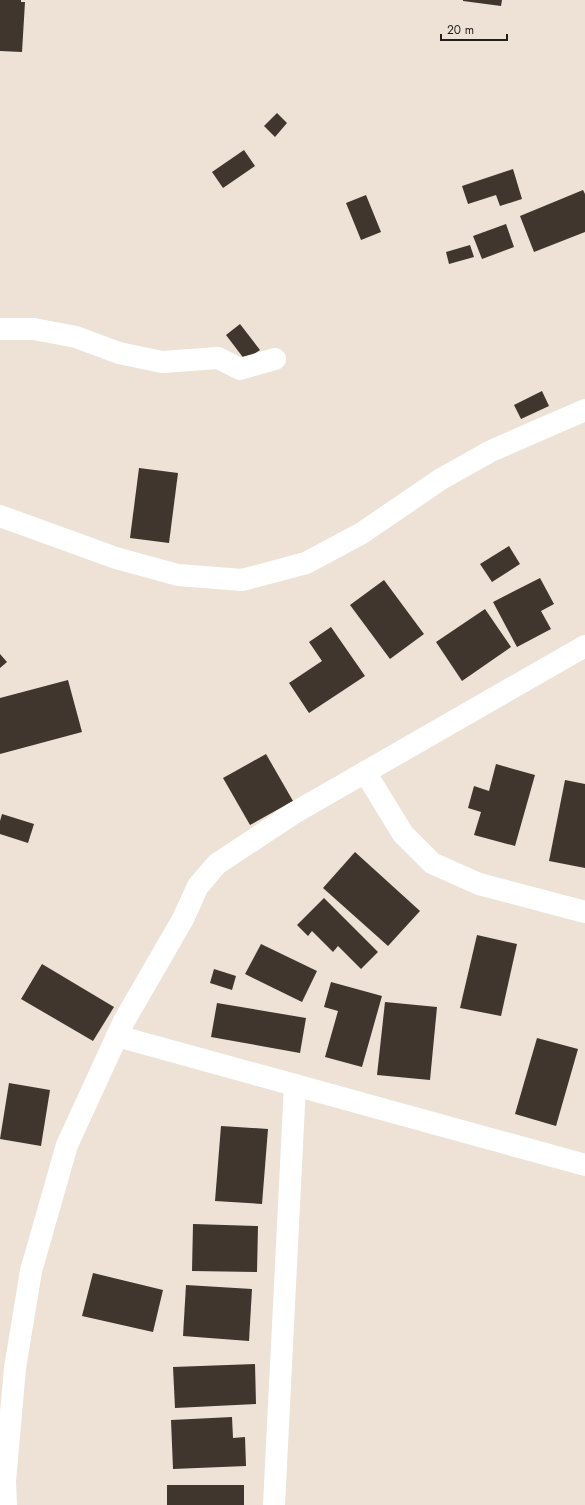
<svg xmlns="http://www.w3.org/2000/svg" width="585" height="1505" viewBox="0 0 585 1505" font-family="Jost,sans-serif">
	<rect width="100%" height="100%" fill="#eee1d6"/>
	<g fill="#40362d">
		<polygon points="0,0 21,0 21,2 25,2 22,52 0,51"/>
		<polygon points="463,0 502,0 501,6 463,1"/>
		<polygon points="277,113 287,123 275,137 264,126"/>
		<polygon points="244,150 255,166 223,188 212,172"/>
		<polygon points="513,169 522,199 500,206 496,195 468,204 462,186"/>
		<polygon points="583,190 585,194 585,232 534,252 520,216"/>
		<polygon points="366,195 381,232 361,240 346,203"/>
		<polygon points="506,224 514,247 482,259 473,236"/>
		<polygon points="470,245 474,257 449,264 446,252"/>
		<polygon points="240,324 260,350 245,360 226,335"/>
		<polygon points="542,391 549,406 521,419 514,405"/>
		<polygon points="139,468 178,473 169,543 130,538"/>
		<polygon points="509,546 520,564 492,582 480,564"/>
		<polygon points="540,578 554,604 541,611 551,629 517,647 493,602"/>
		<polygon points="384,580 424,634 390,659 350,605"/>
		<polygon points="485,609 511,647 462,681 436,642"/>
		<polygon points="331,627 365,676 309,713 289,683 322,661 309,642"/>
		<polygon points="0,654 7,662 0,668"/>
		<polygon points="68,680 82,732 0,754 0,698"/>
		<polygon points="266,754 293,801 250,825 223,778"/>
		<polygon points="496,764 535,775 515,846 474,835 481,812 468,808 474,786 489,791"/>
		<polygon points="565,780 585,784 585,868 549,861"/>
		<polygon points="2,814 34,824 28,843 0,834 0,821"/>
		<polygon points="355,852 420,911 388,946 323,888"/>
		<polygon points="324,898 378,952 361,969 338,946 333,952 312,931 308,936 297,925"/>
		<polygon points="477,935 517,944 501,1016 460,1008"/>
		<polygon points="261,944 317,971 302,1002 245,974"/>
		<polygon points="42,964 114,1007 93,1041 21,999"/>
		<polygon points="214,969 236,976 232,990 210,983"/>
		<polygon points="331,982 382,996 362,1067 325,1057 338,1011 324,1007"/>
		<polygon points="385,1002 437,1007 430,1080 377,1075"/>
		<polygon points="217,1003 306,1018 300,1053 211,1037"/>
		<polygon points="537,1038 578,1049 556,1126 515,1114"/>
		<polygon points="9,1083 50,1090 41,1146 0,1139"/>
		<polygon points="221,1126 268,1129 262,1204 215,1201"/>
		<polygon points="193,1224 258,1226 257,1272 192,1271"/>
		<polygon points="93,1273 163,1290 153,1332 82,1316"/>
		<polygon points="186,1285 252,1289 249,1341 183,1336"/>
		<polygon points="255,1364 256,1404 175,1408 173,1367"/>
		<polygon points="232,1417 233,1438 245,1437 246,1466 173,1469 171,1420"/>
		<rect x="167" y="1485" width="77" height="20"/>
	</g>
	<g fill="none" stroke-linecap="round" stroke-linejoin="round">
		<g stroke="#fff" stroke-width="22">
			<polyline points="0,329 34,329 76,337 119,353 162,362 218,358 240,369 275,359"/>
			<polyline points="0,516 116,558 178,575 242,580 306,563 362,533 441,479 491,451 585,410"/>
			<polyline points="365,772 403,834 432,863 479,884 585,912"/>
			<polyline points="117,1036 585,1165"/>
			<polyline points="6,1505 5,1481 15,1368 31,1271 67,1145 124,1021 183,919 198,886 217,864 294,813 585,646"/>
			<polyline points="274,1505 295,1085"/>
		</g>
	</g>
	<path d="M441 34v6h66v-6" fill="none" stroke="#231e1a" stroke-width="2"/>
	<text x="447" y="34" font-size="12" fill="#231e1a" stroke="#eee1d6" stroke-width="3" paint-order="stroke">20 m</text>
</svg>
